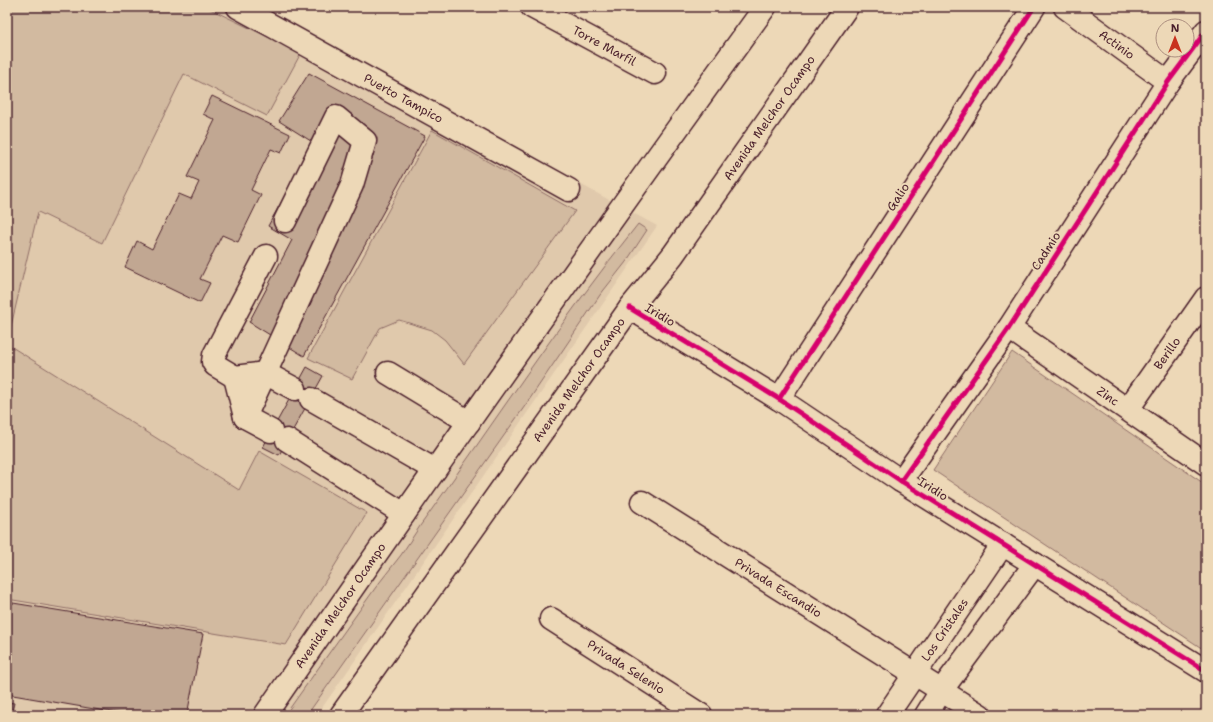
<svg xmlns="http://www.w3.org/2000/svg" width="1213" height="722" viewBox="0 0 1213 722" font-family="'Shantell Sans',sans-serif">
	<rect width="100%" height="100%" fill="#edd8b7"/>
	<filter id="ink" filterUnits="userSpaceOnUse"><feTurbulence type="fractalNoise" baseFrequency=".025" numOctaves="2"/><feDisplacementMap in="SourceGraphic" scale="8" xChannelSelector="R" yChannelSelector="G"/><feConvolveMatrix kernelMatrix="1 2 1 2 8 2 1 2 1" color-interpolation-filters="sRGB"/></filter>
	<g filter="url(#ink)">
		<polygon fill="#e0c9ac" points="7,7 256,7 657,226 317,715 7,715"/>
		<g fill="#d2baa0" stroke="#8e6c66">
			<polygon points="7,7 206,7 301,53 267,116 184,74 102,243 38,212 7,343"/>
			<polygon points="432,130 575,211 464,364 445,340 432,330 399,320 380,328 352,379 308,358"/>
			<path d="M638,224L647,230L626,262L600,295L527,403L307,715H285L376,587L401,555L420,526C492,426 560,321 638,224Z"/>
			<polygon points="7,344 239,490 259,451 367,513 286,645 7,599"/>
			<polygon points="1012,352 1206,485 1206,651 933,470"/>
		</g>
		<g fill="#c1a792" stroke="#4a1f2b">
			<polygon points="309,73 425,136 304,356 249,322 292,240 268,226 314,143 279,121"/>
			<polygon points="212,96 290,134 281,153 271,149 251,190 261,195 238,242 222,235 200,279 210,283 200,303 125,267 137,241 152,249 179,194 191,199 199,182 187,177 215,120 203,114"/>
			<polygon points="307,367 323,376 279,455 263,447"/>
			<polygon points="7,602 203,634 187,715 129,715 7,694"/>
			<polygon points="7,702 14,703 11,715 7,715"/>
			<polygon points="77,712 93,715 77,715"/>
		</g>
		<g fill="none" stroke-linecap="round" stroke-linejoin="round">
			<defs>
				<g id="minor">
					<path id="s1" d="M238,7L569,190"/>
					<path id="s2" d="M532,7L655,73"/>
					<path id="s3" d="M1065,7L1168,82"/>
					<polyline points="266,256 214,355 213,362 215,365 235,377 265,373 295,389"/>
					<polyline points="630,308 779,399 901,481 1206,671"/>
					<path id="s4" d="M1009,328L1206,464"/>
					<polyline points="388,373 469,422"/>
					<polyline points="235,377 245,417 271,431"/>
					<polyline points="311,399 435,470"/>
					<polyline points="779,399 1034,7"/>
					<path id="s5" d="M1128,409L1206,298"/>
					<polyline points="245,417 352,185 365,141 336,117 285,221"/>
					<polyline points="287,440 404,514"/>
					<polyline points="901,481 1009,328 1168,82 1206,31"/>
					<path id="s6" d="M642,502L980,715"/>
					<path id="s7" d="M551,619L701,715"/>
					<path id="s8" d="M887,715L1003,544"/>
					<polyline points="926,715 941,691 1035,564"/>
				</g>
				<g id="major">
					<path id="s9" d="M265,715C428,477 596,241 765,7"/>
					<path id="s10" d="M341,715L630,308L673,255L847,7"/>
				</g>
			</defs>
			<use href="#minor" stroke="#4a1f2b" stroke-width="25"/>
			<use href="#major" stroke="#4a1f2b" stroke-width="25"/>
			<use href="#minor" stroke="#edd8b7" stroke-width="22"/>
			<use href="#major" stroke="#edd8b7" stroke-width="22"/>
			<defs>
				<g id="cycleway">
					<polyline points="630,308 779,399 901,481 1206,671"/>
					<polyline points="779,399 1034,7"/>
					<polyline points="901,481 1009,328 1168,82 1206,31"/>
				</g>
			</defs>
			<use href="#cycleway" stroke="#edd8b7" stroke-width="8"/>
			<use href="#cycleway" stroke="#d6006c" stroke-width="5"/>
		</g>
	</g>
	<g text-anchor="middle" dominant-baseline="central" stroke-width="4" stroke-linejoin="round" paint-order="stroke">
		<g font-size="12" fill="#4a1f2b" stroke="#edd8b7">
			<text stroke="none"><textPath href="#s3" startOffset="64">Actinio</textPath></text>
			<text stroke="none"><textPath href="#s2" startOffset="82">Torre Marfil</textPath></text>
			<text stroke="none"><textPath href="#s1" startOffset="189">Puerto Tampico</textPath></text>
			<text stroke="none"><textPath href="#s10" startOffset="735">Avenida Melchor Ocampo</textPath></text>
			<text transform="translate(898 197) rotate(-57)">Galio</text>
			<text transform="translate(1046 251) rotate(-57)">Cadmio</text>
			<text transform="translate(660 315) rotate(31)">Iridio</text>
			<text stroke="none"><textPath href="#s5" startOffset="68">Berillo</textPath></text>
			<text stroke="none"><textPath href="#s10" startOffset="411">Avenida Melchor Ocampo</textPath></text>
			<text stroke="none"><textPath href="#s4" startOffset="120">Zinc</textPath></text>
			<text transform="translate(933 489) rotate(32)">Iridio</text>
			<text stroke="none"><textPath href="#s6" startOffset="161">Privada Escandio</textPath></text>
			<text stroke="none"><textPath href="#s9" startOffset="133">Avenida Melchor Ocampo</textPath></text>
			<text stroke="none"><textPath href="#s8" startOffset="103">Los Cristales</textPath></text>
			<text stroke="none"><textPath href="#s7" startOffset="89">Privada Selenio</textPath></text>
		</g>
	</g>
	<rect width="1213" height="722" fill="none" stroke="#edd8b7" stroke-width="24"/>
	<rect x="12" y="12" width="1189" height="698" fill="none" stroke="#4a1f2b" stroke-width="1.5" filter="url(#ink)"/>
	<g transform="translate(1175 38)"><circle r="19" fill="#edd8b7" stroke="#ac8e7f"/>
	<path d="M0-3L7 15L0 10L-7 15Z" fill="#c8321e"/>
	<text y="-6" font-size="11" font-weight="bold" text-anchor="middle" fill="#4a1f2b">N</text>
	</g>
</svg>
